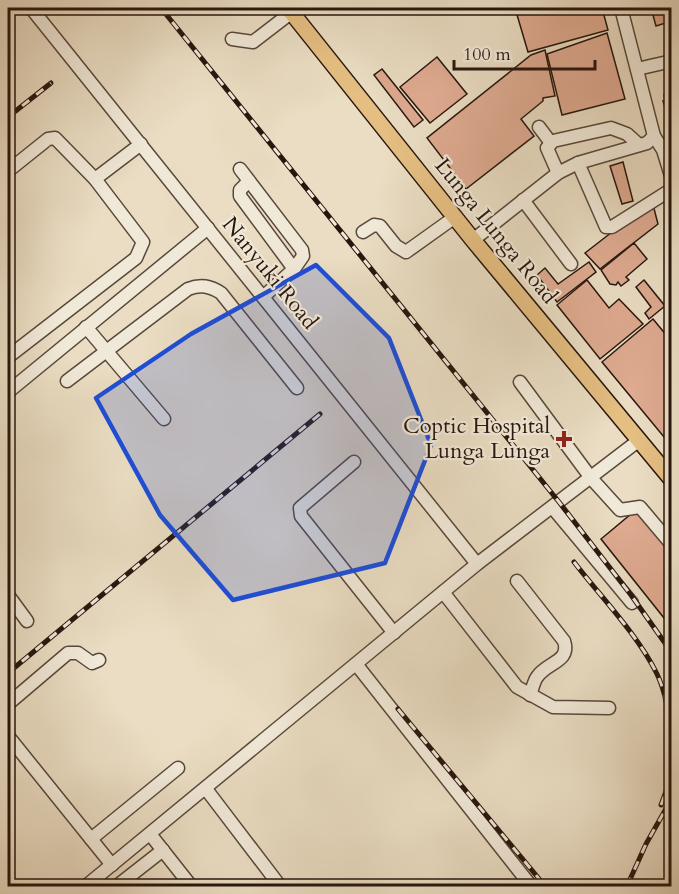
<svg xmlns="http://www.w3.org/2000/svg" width="679" height="894" viewBox="0 0 679 894" font-family="Cardo,serif">
	<rect width="100%" height="100%" fill="#eaddc3"/>
	<filter id="stains"><feTurbulence type="fractalNoise" baseFrequency=".00333" numOctaves="4"/><feColorMatrix values="0 0 0 0 .2 0 0 0 0 .09 0 0 0 0 .02 0 0 0 .5 -.17"/></filter>
	<radialGradient id="worn" r=".72"><stop offset=".6" stop-color="#630" stop-opacity="0"/><stop offset="1" stop-color="#630" stop-opacity=".3"/></radialGradient>
	<g fill="#deaa90" stroke="#28160e" stroke-width="1.5">
		<polygon points="515,8 602,8 608,30 528,52"/>
		<polygon points="651,8 672,8 672,21 656,26"/>
		<polygon points="607,33 625,99 562,115 547,54"/>
		<polygon points="545,50 555,96 543,98 543,101 521,119 534,136 466,189 427,138 531,55"/>
		<polygon points="437,57 467,94 430,123 400,87"/>
		<polygon points="382,69 423,120 414,127 374,75"/>
		<polygon points="670,93 672,97 672,131 663,101 665,100 664,95"/>
		<polygon points="623,162 633,201 622,204 610,166"/>
		<polygon points="652,201 658,224 600,269 585,253"/>
		<polygon points="634,243 647,259 626,277 629,280 621,286 618,282 616,285 610,284 601,270"/>
		<polygon points="589,262 596,272 557,302 537,275 545,268 558,284"/>
		<polygon points="587,280 609,308 619,299 643,324 600,359 557,305"/>
		<polygon points="644,280 665,306 649,319 645,313 651,307 636,287"/>
		<polygon points="653,319 672,342 672,430 664,437 602,362"/>
		<polygon points="637,509 672,553 672,628 601,539"/>
	</g>
	<g fill="none" stroke-linecap="round" stroke-linejoin="round">
		<defs>
			<g id="minor">
				<polyline points="31,8 477,564"/>
				<polyline points="232,39 253,42 292,12"/>
				<polyline points="637,69 672,61"/>
				<polyline points="539,127 551,143"/>
				<polyline points="654,136 663,150 672,179"/>
				<polyline points="578,163 606,227 612,227 672,189"/>
				<polyline points="240,169 302,250 303,256 294,269 263,297"/>
				<polyline points="8,171 48,139 55,138 95,179 143,242 136,258 8,357"/>
				<polyline points="558,173 547,148 553,141 611,128 627,134 639,145"/>
				<polyline points="95,179 141,144"/>
				<polyline points="249,181 240,190 240,196 294,269"/>
				<polyline points="523,200 571,264"/>
				<polyline points="363,232 374,225 380,226 396,246 406,252 455,217"/>
				<polyline points="473,240 558,173 578,163 647,143 654,136 621,8"/>
				<polyline points="86,327 164,419"/>
				<path d="M67,381L188,289C201,284 210,286 221,293L297,388"/>
				<polyline points="520,382 591,478 620,510 640,507 672,545"/>
				<polyline points="8,392 208,228"/>
				<polyline points="354,462 300,508 301,516 394,633"/>
				<polyline points="552,507 632,603"/>
				<path d="M517,581L564,641C571,662 547,662 537,677C534,681 532,690 530,695"/>
				<polyline points="443,592 517,687 553,707 609,708"/>
				<polyline points="8,595 27,621"/>
				<polyline points="356,664 531,886"/>
				<polyline points="8,704 68,653 78,653 92,663 99,660"/>
				<polyline points="8,736 112,865"/>
				<polyline points="206,789 280,886"/>
				<polyline points="150,834 191,886"/>
				<polyline points="91,839 178,768"/>
				<polyline points="86,886 477,564 638,441"/>
				<polyline points="117,886 163,850"/>
			</g>
			<polyline id="major" points="288,8 473,240 672,480"/>
		</defs>
		<use href="#minor" stroke="#58483b" stroke-width="15"/>
		<use href="#major" stroke="#28160e" stroke-width="18"/>
		<use href="#minor" stroke="#f1e9d8" stroke-width="12"/>
		<use href="#major" stroke="#e5be82" stroke-width="15"/>
		<defs>
			<g id="rail">
				<polyline points="161,8 559,502 631,595 672,653"/>
				<polyline points="8,117 51,83"/>
				<path d="M574,562C600,596 638,635 657,674C667,695 669,718 672,741"/>
				<polyline points="8,673 320,414"/>
				<polyline points="398,709 545,886"/>
				<polyline points="661,805 670,781 672,758"/>
				<polyline points="627,886 646,844 672,798"/>
			</g>
		</defs>
		<use href="#rail" stroke="#28160e" stroke-width="5"/>
		<use href="#rail" stroke="#f1e9d8" stroke-width="3" stroke-dasharray="9" stroke-linecap="butt"/>
	</g>
	<path fill="#1d4ed8" fill-opacity="0.2" stroke="#1d4ed8" stroke-width="4.5" stroke-linejoin="round" d="M316,265L389,338L431,445L385,563L233,600L160,515L96,398L191,334Z"/>
	<path fill="#8f2418" stroke="#f1e9d8" stroke-width="2" d="M561 430h6v6h6v6h-6v6h-6v-6h-6v-6h6z"/>
	<g text-anchor="middle" dominant-baseline="central" stroke-width="4.5" stroke-linejoin="round" paint-order="stroke">
		<g font-size="22" fill="#28160e" stroke="#f1e9d8">
			<text transform="translate(496 231) rotate(51)">Lunga Lunga Road</text>
			<text transform="translate(270 273) rotate(51)">Nanyuki Road</text>
		</g>
		<g font-size="22" fill="#28160e" stroke="#f1e9d8" text-anchor="end">
			<text x="550" y="426">Coptic Hospital<tspan x="550" dy="25">Lunga Lunga</tspan></text>
		</g>
	</g>
	<rect width="679" height="894" fill="none" stroke="#eaddc3" stroke-width="30"/>
	<rect x="9" y="9" width="661" height="876" fill="none" stroke="#28160e" stroke-width="3"/>
	<rect x="15" y="15" width="649" height="864" fill="none" stroke="#28160e" stroke-width="1.5"/>
	<path d="M454 60v9h141v-9" fill="none" stroke="#28160e" stroke-width="3"/>
	<text x="463" y="60" font-size="18" fill="#28160e" stroke="#f1e9d8" stroke-width="4.5" paint-order="stroke">100 m</text>
	<rect width="100%" height="100%" filter="url(#stains)"/>
	<rect width="100%" height="100%" fill="url(#worn)"/>
</svg>
